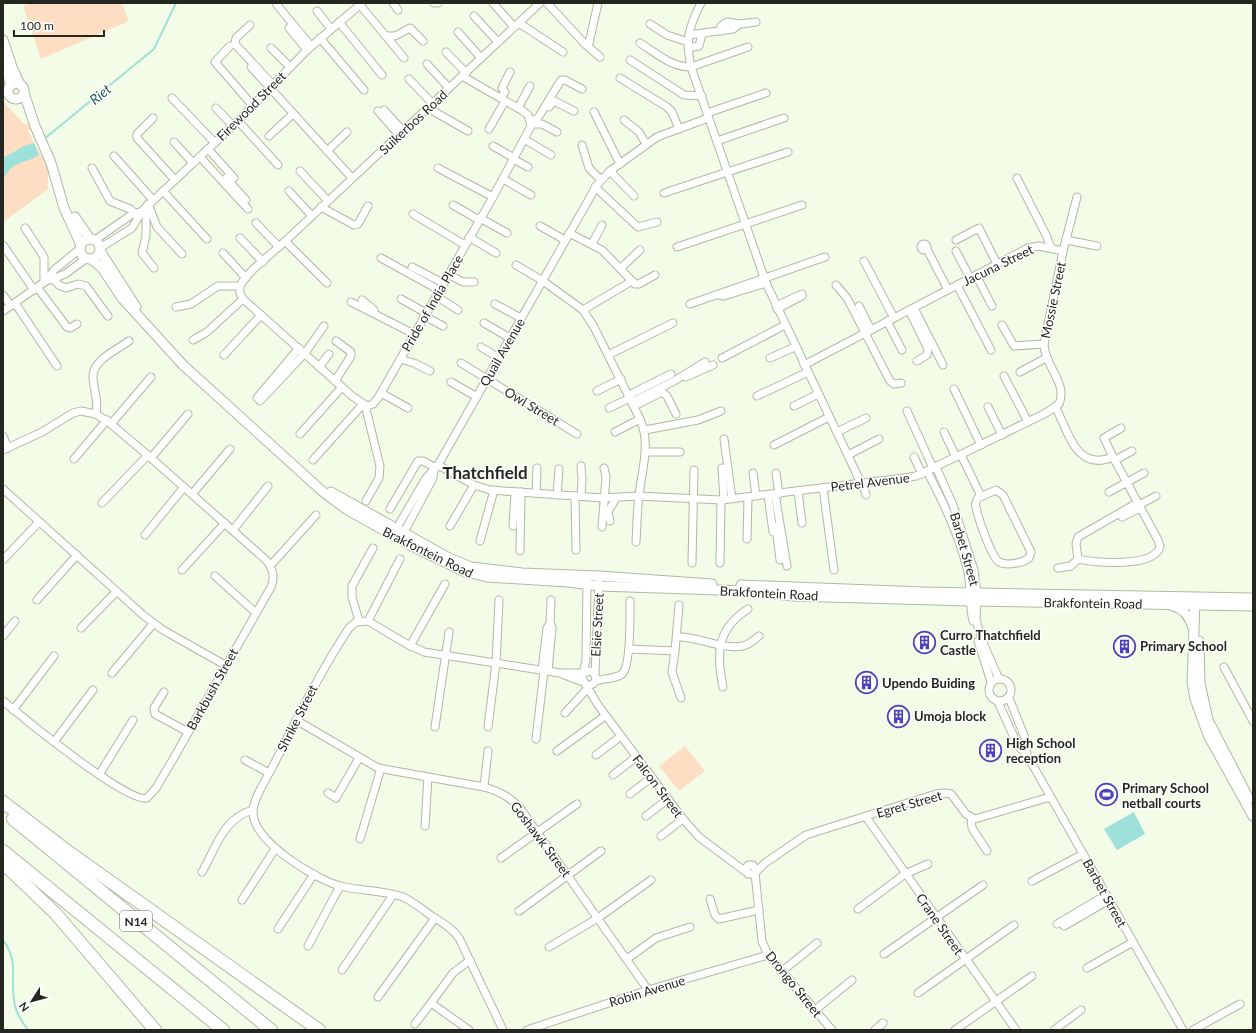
<svg xmlns="http://www.w3.org/2000/svg" width="1256" height="1033" viewBox="0 0 1256 1033" font-family="Lato,sans-serif">
	<rect width="100%" height="100%" fill="#f3fce7"/>
	<g fill="#fedec3">
		<polygon points="30,3 122,3 129,21 41,59 23,6"/>
		<polygon points="3,98 7,106 25,125 28,123 31,129 28,131 48,169 48,189 3,222"/>
		<polygon points="685,746 705,771 679,791 659,766"/>
		<polygon points="1112,786 1116,794 1099,804 1095,796"/>
	</g>
	<g fill="#9de1da">
		<path d="M34,143L39,155C22,165 11,161 3,181V158L24,146Z"/>
		<polygon points="1134,812 1145,834 1117,850 1104,829"/>
	</g>
	<g fill="none" stroke-linecap="round" stroke-linejoin="round">
		<g stroke="#9de1da" stroke-width="2">
			<polyline points="44,139 154,49 176,3"/>
			<path d="M3,940C20,962 9,981 15,1006C17,1015 22,1022 28,1030"/>
		</g>
		<defs>
			<g id="street">
				<polyline points="393,3 398,10"/>
				<polyline points="434,3 438,3"/>
				<polyline points="493,3 514,27"/>
				<polyline points="547,3 585,44 600,57"/>
				<path d="M701,3C689,26 685,41 691,67L766,283L861,483"/>
				<polyline points="277,5 311,46"/>
				<polyline points="360,5 404,58"/>
				<polyline points="317,11 331,29"/>
				<polyline points="474,16 498,42"/>
				<polyline points="339,22 382,75"/>
				<polyline points="519,23 563,52"/>
				<polyline points="650,24 667,35 688,42"/>
				<polyline points="250,25 236,38 235,44 273,85"/>
				<polyline points="289,28 307,50"/>
				<polyline points="721,31 721,26 727,22 740,24"/>
				<polyline points="458,32 481,58"/>
				<polyline points="689,35 733,29 740,24 756,22"/>
				<polyline points="386,36 395,36 410,28 423,41"/>
				<polyline points="320,38 364,90"/>
				<polyline points="589,43 598,3"/>
				<path d="M640,43C656,53 671,67 691,67L748,47"/>
				<polyline points="230,46 215,62 253,106"/>
				<polyline points="271,48 290,67"/>
				<polyline points="688,48 699,46 702,34"/>
				<polyline points="446,52 466,73"/>
				<polyline points="630,60 684,95 702,96"/>
				<polyline points="427,64 449,88"/>
				<polyline points="251,67 352,178"/>
				<path d="M462,76L523,111L528,115L531,126L493,197L378,398L373,404L367,406L352,396L243,299C240,295 239,292 240,287C243,275 271,254 281,245L540,3"/>
				<polyline points="620,78 667,107 672,112 679,129"/>
				<polyline points="409,79 433,104"/>
				<polyline points="172,98 215,143"/>
				<polyline points="501,98 505,92 502,88 510,72"/>
				<polyline points="549,107 554,101 574,111"/>
				<polyline points="216,108 233,126"/>
				<polyline points="428,108 468,131"/>
				<polyline points="518,108 530,86"/>
				<polyline points="384,110 403,131"/>
				<polyline points="378,111 399,135"/>
				<polyline points="594,112 620,164"/>
				<polyline points="707,113 766,93"/>
				<polyline points="153,118 137,134 137,138 175,180"/>
				<polyline points="624,120 639,132 646,144"/>
				<polyline points="238,121 278,165"/>
				<polyline points="530,121 538,118 561,80 565,80 582,89"/>
				<polyline points="531,124 542,124 557,132"/>
				<polyline points="489,129 505,101"/>
				<polyline points="269,136 293,114"/>
				<polyline points="524,139 551,155"/>
				<polyline points="717,141 784,118"/>
				<polyline points="174,142 193,163"/>
				<polyline points="582,145 589,168 601,180"/>
				<polyline points="493,146 514,158"/>
				<polyline points="208,149 234,178"/>
				<polyline points="327,151 347,132"/>
				<polyline points="114,156 153,200"/>
				<polyline points="200,157 248,209"/>
				<polyline points="513,159 528,167"/>
				<polyline points="92,168 110,201 130,209 139,216"/>
				<polyline points="438,168 493,197"/>
				<polyline points="300,171 328,201"/>
				<polyline points="610,171 634,196"/>
				<polyline points="226,178 246,200"/>
				<polyline points="1017,178 1046,235 1051,248"/>
				<polyline points="503,179 531,195"/>
				<polyline points="595,187 638,227 657,222"/>
				<polyline points="163,191 207,239"/>
				<polyline points="289,191 312,216"/>
				<polyline points="664,193 788,152"/>
				<polyline points="148,204 157,227 182,254"/>
				<polyline points="453,205 479,220"/>
				<polyline points="146,207 146,236 142,253 154,268"/>
				<polyline points="321,207 354,225 358,224 368,206"/>
				<polyline points="413,214 465,245"/>
				<polyline points="480,218 507,233"/>
				<polyline points="256,223 279,247"/>
				<polyline points="540,226 565,240"/>
				<polyline points="25,228 44,257 44,282"/>
				<polyline points="569,233 602,250 635,284 639,284 655,275"/>
				<polyline points="469,237 496,253"/>
				<polyline points="240,238 263,262"/>
				<polyline points="95,240 131,215 140,212"/>
				<polyline points="956,240 979,228 997,264"/>
				<polyline points="1066,240 1097,246"/>
				<polyline points="285,241 327,283"/>
				<circle cx="924" cy="247" r="3"/>
				<polyline points="592,244 602,225"/>
				<polyline points="3,245 34,290"/>
				<polyline points="677,247 802,205"/>
				<polyline points="100,248 132,228 142,211 238,121 307,50 362,3"/>
				<polyline points="927,249 948,290"/>
				<polyline points="956,251 970,278"/>
				<polyline points="223,253 246,278"/>
				<polyline points="381,258 439,290"/>
				<polyline points="864,261 894,318"/>
				<path d="M516,265L543,281L583,310L594,327L640,419C651,444 642,469 639,495C637,511 637,526 636,542"/>
				<polyline points="412,267 443,283"/>
				<polyline points="621,268 640,250"/>
				<polyline points="448,274 463,282 474,282"/>
				<polyline points="976,275 992,306"/>
				<polyline points="53,279 59,285 66,288 78,284 86,286 108,316"/>
				<polyline points="50,280 65,274 87,258"/>
				<polyline points="836,285 847,298 890,381 894,384 901,383"/>
				<polyline points="957,285 991,350"/>
				<polyline points="37,287 67,327 70,328 77,324"/>
				<polyline points="3,295 11,306"/>
				<polyline points="718,295 724,296 766,283"/>
				<polyline points="436,296 458,310"/>
				<polyline points="401,299 426,313"/>
				<polyline points="362,300 374,310"/>
				<polyline points="351,302 414,334"/>
				<polyline points="15,303 57,366"/>
				<polyline points="495,304 521,318"/>
				<polyline points="690,304 825,257"/>
				<polyline points="776,306 802,294 802,296 777,309"/>
				<polyline points="859,306 871,330"/>
				<polyline points="176,307 191,304 218,286 240,286"/>
				<polyline points="914,308 943,365"/>
				<polyline points="583,310 632,281"/>
				<polyline points="909,310 928,349 927,355 917,361"/>
				<polyline points="3,311 46,281 54,270 81,248"/>
				<polyline points="424,316 443,326"/>
				<polyline points="887,321 902,350"/>
				<polyline points="484,323 510,338"/>
				<polyline points="1002,325 1014,346 1044,344"/>
				<polyline points="193,340 207,332 243,299"/>
				<polyline points="481,347 499,358"/>
				<polyline points="224,355 261,315"/>
				<polyline points="608,355 673,323"/>
				<polyline points="722,358 785,325"/>
				<polyline points="770,358 795,347"/>
				<polyline points="400,359 414,363 430,371"/>
				<polyline points="461,363 577,434"/>
				<polyline points="804,365 1028,248 1039,246 1063,251"/>
				<polyline points="319,367 329,354"/>
				<polyline points="1020,372 1046,358"/>
				<polyline points="1004,376 1028,422"/>
				<polyline points="686,377 713,365"/>
				<polyline points="335,381 351,356 351,352 336,341"/>
				<polyline points="451,382 477,397"/>
				<polyline points="954,389 981,445"/>
				<polyline points="597,391 621,379"/>
				<polyline points="381,393 408,408"/>
				<polyline points="629,395 671,374"/>
				<polyline points="757,396 808,372"/>
				<polyline points="257,398 299,348"/>
				<polyline points="260,401 305,353 324,326"/>
				<polyline points="632,402 674,381 705,362"/>
				<polyline points="365,405 380,466 379,478 366,501"/>
				<polyline points="634,406 662,392 667,396 676,414"/>
				<polyline points="794,406 818,394"/>
				<polyline points="988,407 1002,435"/>
				<polyline points="609,408 630,398"/>
				<path d="M1056,408C1069,434 1077,472 1113,457L1158,540L1160,546C1156,568 1094,563 1078,559L1076,544L1078,537L1137,503"/>
				<polyline points="907,411 933,468"/>
				<path d="M96,414C99,399 93,390 93,376C93,360 118,349 129,341"/>
				<polyline points="111,424 151,377"/>
				<polyline points="645,430 698,420 721,411"/>
				<polyline points="615,432 640,419"/>
				<polyline points="837,432 866,418"/>
				<polyline points="944,432 956,457"/>
				<polyline points="300,434 342,387"/>
				<polyline points="3,436 8,448"/>
				<polyline points="724,439 732,499"/>
				<polyline points="774,445 829,417"/>
				<path d="M3,450L42,432L73,413L81,411L96,414L111,424L151,458L266,560C273,568 275,578 271,587L172,761L156,788L147,798C128,804 22,717 3,701"/>
				<polyline points="645,452 680,452"/>
				<polyline points="848,455 879,439"/>
				<polyline points="961,455 981,496"/>
				<polyline points="914,457 922,474"/>
				<polyline points="1113,457 1104,438 1121,428"/>
				<polyline points="151,458 188,414"/>
				<polyline points="74,459 107,420"/>
				<polyline points="313,460 363,404"/>
				<polyline points="1115,460 1132,451"/>
				<path d="M438,465L474,485L490,490L603,498L638,496L721,500L904,478L916,476L933,468L1046,413L1059,404C1068,382 1044,366 1044,344L1063,251L1077,197"/>
				<polyline points="581,466 582,479 581,496"/>
				<polyline points="936,467 953,505 974,570 977,593 976,620 984,645 999,679"/>
				<polyline points="722,468 724,500"/>
				<path d="M927,471C944,503 960,537 968,572C971,588 969,605 973,621"/>
				<polyline points="753,473 756,496"/>
				<polyline points="776,473 779,494"/>
				<polyline points="863,483 866,495"/>
				<polyline points="823,488 834,570"/>
				<polyline points="3,489 143,615 163,630 225,665"/>
				<path d="M996,490L1003,495L1031,552L1029,558C1023,563 1006,566 999,562C991,556 978,518 976,507C975,504 976,501 978,498Z"/>
				<polyline points="798,491 802,523"/>
				<polyline points="1109,492 1144,473"/>
				<polyline points="193,493 230,449"/>
				<polyline points="536,493 537,468"/>
				<polyline points="775,494 787,566"/>
				<polyline points="557,495 559,469"/>
				<polyline points="768,495 773,532"/>
				<polyline points="575,496 576,550"/>
				<polyline points="102,503 148,455"/>
				<polyline points="1139,505 1156,496"/>
				<polyline points="390,509 418,461 423,461 436,468"/>
				<polyline points="1122,517 1140,508"/>
				<polyline points="610,521 608,512 616,498"/>
				<polyline points="450,526 474,485"/>
				<polyline points="513,526 515,492"/>
				<polyline points="776,526 780,560"/>
				<polyline points="602,527 606,477 604,468"/>
				<polyline points="233,530 268,486"/>
				<polyline points="395,531 426,478 438,465 597,185 610,171 657,137 708,118"/>
				<polyline points="145,535 184,487"/>
				<polyline points="402,536 433,478 434,470"/>
				<polyline points="747,539 748,497"/>
				<polyline points="480,541 494,490"/>
				<polyline points="520,551 521,492"/>
				<polyline points="3,560 39,522"/>
				<polyline points="692,563 694,470"/>
				<polyline points="720,563 721,500"/>
				<polyline points="271,565 316,515"/>
				<polyline points="1058,568 1071,566 1078,559"/>
				<polyline points="182,570 225,523"/>
				<polyline points="215,576 256,613"/>
				<polyline points="37,600 77,555"/>
				<polyline points="359,621 352,597 352,586 373,548"/>
				<polyline points="368,621 400,559"/>
				<polyline points="81,628 116,592"/>
				<polyline points="3,636 15,621"/>
				<path d="M677,637C698,636 722,650 743,646C749,645 755,639 759,636"/>
				<polyline points="978,641 991,682"/>
				<polyline points="410,646 445,584"/>
				<polyline points="629,649 675,651 679,605"/>
				<polyline points="675,651 672,672 681,698"/>
				<polyline points="1224,667 1253,721"/>
				<polyline points="542,670 547,628 550,623 551,600"/>
				<polyline points="548,671 552,628 551,625"/>
				<polyline points="112,673 153,624"/>
				<path d="M584,673L589,671L593,672L596,678C595,684 591,686 586,685L582,678L586,660L587,580"/>
				<polyline points="562,674 583,682"/>
				<polyline points="595,674 599,582"/>
				<circle cx="1000" cy="690" r="11"/>
				<path d="M596,681C603,678 618,679 623,673C631,664 630,614 630,601"/>
				<polyline points="586,685 598,705 683,819 699,837 746,872"/>
				<path d="M723,687C716,653 717,629 748,609"/>
				<polyline points="164,692 154,708 155,714 188,732"/>
				<polyline points="1009,698 1025,738 1027,755"/>
				<polyline points="998,702 1018,746 1027,755 1183,1030"/>
				<polyline points="13,710 54,656"/>
				<polyline points="565,713 587,689"/>
				<path d="M296,720L378,768L484,787C502,792 514,799 525,815L648,990"/>
				<polyline points="435,727 449,632"/>
				<polyline points="488,727 496,663 499,600"/>
				<polyline points="536,739 544,671"/>
				<polyline points="54,742 93,690"/>
				<polyline points="557,751 605,716"/>
				<polyline points="596,755 621,736"/>
				<polyline points="245,760 269,773"/>
				<polyline points="99,775 133,720"/>
				<polyline points="613,775 636,757"/>
				<polyline points="484,787 488,751"/>
				<polyline points="328,793 336,798 359,758"/>
				<polyline points="630,794 652,777"/>
				<polyline points="646,816 668,799"/>
				<polyline points="866,817 1016,1030"/>
				<polyline points="971,818 972,828 987,851"/>
				<polyline points="425,826 428,777"/>
				<polyline points="661,836 683,819"/>
				<polyline points="360,839 381,768"/>
				<polyline points="501,858 577,804"/>
				<polyline points="756,871 753,865 748,865 746,868 748,874 754,874 765,863 806,835 936,794 944,793 951,794 966,814 975,819 1050,797"/>
				<path d="M202,872C216,848 223,818 253,810"/>
				<polyline points="755,873 762,941 768,955 832,1030"/>
				<polyline points="1032,881 1083,854"/>
				<polyline points="710,899 715,915 719,919 759,910"/>
				<polyline points="242,900 275,849"/>
				<polyline points="858,909 905,874 928,864"/>
				<polyline points="519,911 601,851"/>
				<polyline points="1057,924 1106,895"/>
				<polyline points="1064,926 1109,900"/>
				<polyline points="278,929 314,874"/>
				<polyline points="308,946 340,886"/>
				<polyline points="549,947 598,918 651,880"/>
				<polyline points="884,954 983,885"/>
				<polyline points="627,959 656,938 690,927"/>
				<polyline points="1087,968 1133,942"/>
				<polyline points="342,970 393,895"/>
				<polyline points="781,972 817,943"/>
				<polyline points="918,993 1014,925"/>
				<polyline points="378,997 435,918"/>
				<polyline points="431,1003 453,973 470,960"/>
				<polyline points="815,1010 852,980"/>
				<polyline points="415,1024 431,1003 469,1030"/>
				<path d="M503,1030L459,938C452,928 443,923 433,917C423,910 414,902 403,897C383,890 360,891 340,886C315,879 254,842 253,813C252,800 267,778 273,766C297,719 320,672 349,628L356,622L368,621L405,643L424,652L560,673H583"/>
				<polyline points="527,1030 648,990 768,955"/>
				<polyline points="875,1030 883,1023"/>
				<polyline points="955,1030 1032,976"/>
				<polyline points="1054,1030 1081,1010"/>
				<polyline points="1193,1030 1240,1004"/>
			</g>
			<g id="secondary">
				<polyline points="3,40 12,67 20,85"/>
				<polyline points="4,61 11,86"/>
				<circle cx="16" cy="91" r="8"/>
				<polyline points="24,93 35,126 51,163 64,208 81,245"/>
				<polyline points="75,217 90,239"/>
				<circle cx="90" cy="249" r="10"/>
				<polyline points="100,251 136,307"/>
				<polyline points="91,259 102,268 122,298 183,365 322,491 346,509 410,545 463,571 487,577 568,582 599,586 748,591 793,596 970,601 1253,606"/>
				<polyline points="331,492 449,558 471,567 522,573 599,576 712,584"/>
				<polyline points="741,585 923,592 1253,598"/>
				<polyline points="1195,601 1192,683 1195,699 1208,735 1253,816"/>
				<path d="M1173,606C1184,609 1190,617 1193,628"/>
				<polyline points="1199,641 1200,683 1208,720 1249,799"/>
			</g>
			<g id="highway">
				<polyline points="3,802 70,853 319,1030"/>
				<polyline points="13,819 271,1030"/>
				<polyline points="3,851 223,1030"/>
				<polyline points="3,863 56,914 155,1030"/>
			</g>
		</defs>
		<use href="#street" stroke="#b0b8a4" stroke-width="9"/>
		<use href="#secondary" stroke="#b0b8a4" stroke-width="11"/>
		<use href="#highway" stroke="#b0b8a4" stroke-width="14"/>
		<use href="#street" stroke="#fff" stroke-width="7"/>
		<use href="#secondary" stroke="#fff" stroke-width="9"/>
		<use href="#highway" stroke="#fff" stroke-width="12"/>
	</g>
	<defs>
		<symbol id="building-ring" viewBox="-11 -11 22 22"><circle r="9.5" fill="#fff" stroke="#5042ba" stroke-width="1.5"/><path d="M-4-6H4V6H1V3H-1V6H-4ZM-2.5-4.3h1.7v1.8h-1.7ZM.8-4.3h1.7v1.8H.8ZM-2.5-1h1.7V.8h-1.7ZM.8-1h1.7V.8H.8Z" fill="#5042ba"/></symbol>
		<symbol id="stadium-ring" viewBox="-11 -11 22 22"><circle r="9.5" fill="#fff" stroke="#5042ba" stroke-width="1.5"/><path d="M0-5a6.5 5 0 1 0 0 10a6.5 5 0 1 0 0-10ZM-3.5-1.8h7v3.6h-7Z" fill="#5042ba"/></symbol>
	</defs>
	<g fill-rule="evenodd">
		<use href="#building-ring" x="912" y="630" width="25" height="25"/>
		<use href="#building-ring" x="1112" y="634" width="25" height="25"/>
		<use href="#building-ring" x="854" y="670" width="25" height="25"/>
		<use href="#building-ring" x="886" y="704" width="25" height="25"/>
		<use href="#building-ring" x="978" y="738" width="25" height="25"/>
		<use href="#stadium-ring" x="1094" y="782" width="25" height="25"/>
	</g>
	<g text-anchor="middle" dominant-baseline="central" stroke-width="3" stroke-linejoin="round" paint-order="stroke">
		<rect fill="#fff" stroke="#666862" stroke-width="1" x="120" y="911" width="32" height="20" rx="3"/>
		<g font-size="12" font-weight="bold" fill="#24271f">
			<text x="136" y="921">N14</text>
		</g>
		<g font-size="13" fill="#24271f" stroke="#fff">
			<text transform="translate(251 106) rotate(-45)">Firewood Street</text>
			<text transform="translate(413 122) rotate(-43)">Suikerbos Road</text>
			<text transform="translate(998 265) rotate(-26)">Jacuna Street</text>
			<text transform="translate(1053 300) rotate(-78)">Mossie Street</text>
			<text transform="translate(432 303) rotate(-60)">Pride of India Place</text>
			<text transform="translate(502 352) rotate(-60)">Quail Avenue</text>
			<text transform="translate(532 406) rotate(31)">Owl Street</text>
			<text transform="translate(870 482) rotate(-7)">Petrel Avenue</text>
			<text transform="translate(965 549) rotate(74)">Barbet Street</text>
			<text transform="translate(428 552) rotate(26)">Brakfontein Road</text>
			<text transform="translate(769 593) rotate(3)">Brakfontein Road</text>
			<text transform="translate(1093 603) rotate(1)">Brakfontein Road</text>
			<text transform="translate(597 625) rotate(-87)">Elsie Street</text>
			<text transform="translate(212 689) rotate(-61)">Barkbush Street</text>
			<text transform="translate(297 718) rotate(-63)">Shrike Street</text>
			<text transform="translate(658 786) rotate(53)">Falcon Street</text>
			<text transform="translate(909 804) rotate(-16)">Egret Street</text>
			<text transform="translate(541 839) rotate(53)">Goshawk Street</text>
			<text transform="translate(1105 893) rotate(61)">Barbet Street</text>
			<text transform="translate(940 924) rotate(55)">Crane Street</text>
			<text transform="translate(794 984) rotate(51)">Drongo Street</text>
			<text transform="translate(647 991) rotate(-17)">Robin Avenue</text>
		</g>
		<g font-size="13" font-weight="bold" fill="#24271f" stroke="#fff" text-anchor="start">
			<text x="940" y="635">Curro Thatchfield<tspan x="940" dy="15">Castle</tspan></text>
			<text x="1140" y="646">Primary School</text>
			<text x="882" y="683">Upendo Buiding</text>
			<text x="914" y="716">Umoja block</text>
			<text x="1006" y="743">High School<tspan x="1006" dy="15">reception</tspan></text>
			<text x="1122" y="788">Primary School<tspan x="1122" dy="15">netball courts</tspan></text>
		</g>
		<g font-size="14" font-style="italic" fill="#265f5a" stroke="#fff">
			<text transform="translate(100 94) rotate(-40)">Riet</text>
		</g>
		<g font-size="17" font-weight="bold" fill="#24271f" stroke="#fff">
			<text x="485" y="472">Thatchfield</text>
		</g>
	</g>
	<rect width="1256" height="1033" fill="none" stroke="#24271f" stroke-width="8"/>
	<g transform="translate(32 1001) rotate(234)" stroke="#ffffff" stroke-width="3" paint-order="stroke">
	<path d="M0-3L7 15L0 10L-7 15Z" fill="#24271f"/>
	<text y="-6" font-size="11" font-weight="bold" text-anchor="middle" fill="#24271f">N</text>
	</g>
	<path d="M14 30v6h90v-6" fill="none" stroke="#24271f" stroke-width="2"/>
	<text x="20" y="30" font-size="12" fill="#24271f" stroke="#ffffff" stroke-width="3" paint-order="stroke">100 m</text>
</svg>
